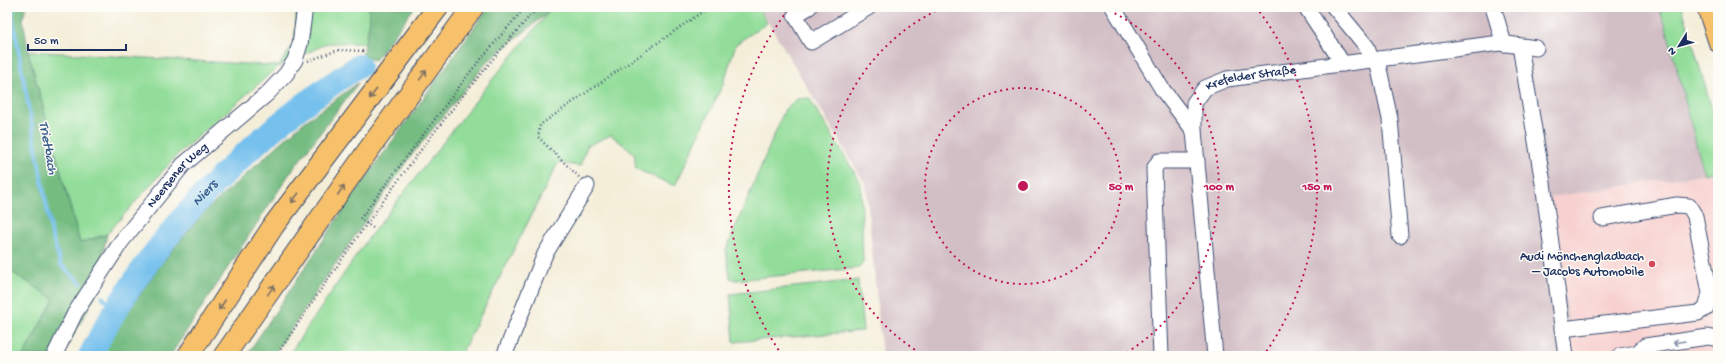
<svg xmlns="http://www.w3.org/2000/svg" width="1725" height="363" viewBox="0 0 1725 363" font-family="'Gochi Hand',sans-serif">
	<rect width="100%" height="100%" fill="#fdfcf7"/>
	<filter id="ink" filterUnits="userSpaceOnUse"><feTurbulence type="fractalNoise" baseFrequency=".025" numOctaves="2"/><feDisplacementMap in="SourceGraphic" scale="8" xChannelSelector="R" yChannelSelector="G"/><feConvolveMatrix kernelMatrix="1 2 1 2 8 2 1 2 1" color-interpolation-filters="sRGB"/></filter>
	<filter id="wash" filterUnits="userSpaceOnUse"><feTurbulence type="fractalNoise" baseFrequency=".012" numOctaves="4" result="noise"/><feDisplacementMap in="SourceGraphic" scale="16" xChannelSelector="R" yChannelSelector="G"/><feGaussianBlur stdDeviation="0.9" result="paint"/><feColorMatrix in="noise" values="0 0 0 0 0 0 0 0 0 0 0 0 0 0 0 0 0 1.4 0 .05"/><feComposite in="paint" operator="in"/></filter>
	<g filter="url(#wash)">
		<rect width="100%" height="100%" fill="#f4eed9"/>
		<polygon fill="#f7d0cf" points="1718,170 1718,356 1572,356 1572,343 1551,197 1704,174"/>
		<polygon fill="#d2bec5" points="759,7 1658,7 1665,23 1704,174 1551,197 1572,343 1572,356 882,356 866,185"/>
		<g fill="#92dd99" stroke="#56867c">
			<polygon points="297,7 368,7 370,20 365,43 328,43 279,66 178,154 107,234 80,243 28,51 279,66 294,43"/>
			<polygon points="553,7 758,7 767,23 736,44 723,84 675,186 636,169 634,153 611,135 587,146 580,166 558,163 460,356 288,356 367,240 491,81"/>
			<polygon points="1658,7 1682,7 1718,130 1718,170 1704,174 1665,23"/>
			<polygon points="809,98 861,183 863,262 858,268 735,280 730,278 726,250 785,109 797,99"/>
			<polygon points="7,269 55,299 23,356 7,356"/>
			<polygon points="858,280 863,331 734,342 730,294"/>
		</g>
		<g fill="#75bc81" stroke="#487670">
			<polygon points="7,7 26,7 23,18 28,51 80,243 107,234 100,269 90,282 95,296 62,356 23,356 54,299 7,269"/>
			<polygon points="368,7 414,8 375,60 362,57 370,20"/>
			<polygon points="489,7 555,7 487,62 411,156 331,270 273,356 246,356 350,200"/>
			<polygon points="358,83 290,173 170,356 102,356 122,320 161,264 203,213 303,123"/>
		</g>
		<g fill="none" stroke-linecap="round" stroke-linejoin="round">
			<g stroke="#74c0ed" stroke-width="4">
				<polyline points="14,7 12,15 52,236 61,265 81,283"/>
				<polyline points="102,297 116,309"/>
			</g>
			<path stroke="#74c0ed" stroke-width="24" id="s1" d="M90,356C151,236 247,138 359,66"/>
		</g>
	</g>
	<g filter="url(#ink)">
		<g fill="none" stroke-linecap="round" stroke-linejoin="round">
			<defs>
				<g id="minor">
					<polyline points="809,7 795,15 811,42 869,7"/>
					<polyline points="1113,7 1162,89 1194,131"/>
					<polyline points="1306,7 1343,64"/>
					<polyline points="1334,7 1367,47 1371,60"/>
					<polyline points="1493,7 1504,44"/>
					<polyline points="1520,46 1543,183 1566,356"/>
					<polyline points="1377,60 1390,119 1400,236"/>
					<polyline points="1562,329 1698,313 1706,308 1710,293 1695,216 1689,206 1677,205 1602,218"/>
					<path id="s2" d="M54,356L75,313L121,242L183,165L267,94L286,74L295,60L300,44L305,7"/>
					<polyline points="504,356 545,254 587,186"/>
					<polyline points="1161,356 1154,169 1159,161 1197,161"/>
					<path id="s3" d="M1215,356L1194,131V103L1205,88L1227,79L1500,43L1536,48"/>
					<polyline points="1620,356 1637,353 1645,346 1708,337 1718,339"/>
				</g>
				<polyline id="major" points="1706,7 1718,43"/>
				<g id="highway">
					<polyline points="188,356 274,225 438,7"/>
					<polyline points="224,356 367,152 473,7"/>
				</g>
			</defs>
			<use href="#minor" stroke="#3c4c70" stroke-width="17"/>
			<use href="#major" stroke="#3c4c70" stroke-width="20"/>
			<use href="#highway" stroke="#3c4c70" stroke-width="23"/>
			<g stroke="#3c4c70" stroke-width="2.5" stroke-dasharray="1 3" stroke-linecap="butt">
				<polyline points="308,61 338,50 365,51"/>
				<polyline points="579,177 538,137 540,125 709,7"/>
				<polyline points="373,228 360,219 471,71 525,7"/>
				<path d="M276,356C357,235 441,115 538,7"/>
			</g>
			<use href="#minor" stroke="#fff" stroke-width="15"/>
			<use href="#major" stroke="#f7c06b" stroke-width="18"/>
			<use href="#highway" stroke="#f7c06b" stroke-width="21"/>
		</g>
		<defs><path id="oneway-shaft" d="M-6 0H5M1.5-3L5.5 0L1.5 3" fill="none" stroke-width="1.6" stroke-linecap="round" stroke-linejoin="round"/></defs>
		<g stroke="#7e7064">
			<use href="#oneway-shaft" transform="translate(423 75) rotate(-54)"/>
			<use href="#oneway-shaft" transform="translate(373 94) rotate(127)"/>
			<use href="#oneway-shaft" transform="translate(341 190) rotate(-56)"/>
			<use href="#oneway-shaft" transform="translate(295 198) rotate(127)"/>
			<use href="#oneway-shaft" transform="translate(271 290) rotate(-55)"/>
			<use href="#oneway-shaft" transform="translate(222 305) rotate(123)"/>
		</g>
		<use stroke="#8d97ae" href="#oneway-shaft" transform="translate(1679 342) rotate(172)"/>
	</g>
	<g fill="none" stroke="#c2185b" stroke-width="2" stroke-dasharray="2 4">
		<circle cx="1023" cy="186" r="98"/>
		<path d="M925 356A196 196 0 0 1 942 8M1104 8A196 196 0 0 1 1121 356"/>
		<path d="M782 355A294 294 0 0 1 790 7M1256 7A294 294 0 0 1 1264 355"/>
	</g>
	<circle fill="#d1495b" stroke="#fdfcf7" stroke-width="1.5" cx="1652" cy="264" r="4"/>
	<g text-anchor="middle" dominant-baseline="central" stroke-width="3" stroke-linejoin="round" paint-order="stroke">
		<g font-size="13" fill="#1b2f5e" stroke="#fdfcf7">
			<text stroke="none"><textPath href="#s3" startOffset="320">Krefelder Straße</textPath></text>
			<text stroke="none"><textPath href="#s2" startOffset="220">Neersener Weg</textPath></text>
		</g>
		<g font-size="13" fill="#1b2f5e" stroke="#fdfcf7" text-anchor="end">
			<text x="1644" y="257">Audi Mönchengladbach<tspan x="1644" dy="15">– Jacobs Automobile</tspan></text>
		</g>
		<g font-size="14" font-style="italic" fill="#365a89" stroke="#fdfcf7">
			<text transform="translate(47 148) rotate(80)">Trietbach</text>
			<text stroke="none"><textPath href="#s1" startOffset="200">Niers</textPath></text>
		</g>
	</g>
	<circle cx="1023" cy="186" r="6" fill="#c2185b" stroke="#fdfcf7" stroke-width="2"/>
	<g font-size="12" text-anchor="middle" font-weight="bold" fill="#c2185b" stroke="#fdfcf7" stroke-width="3" stroke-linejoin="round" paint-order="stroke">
		<text x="1121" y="190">50 m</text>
		<text x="1219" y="190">100 m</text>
		<text x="1317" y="190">150 m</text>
	</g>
	<rect width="1725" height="363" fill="none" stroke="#fdfcf7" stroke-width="24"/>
	<g transform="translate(1679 46) rotate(233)" stroke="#fdfcf7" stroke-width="3" paint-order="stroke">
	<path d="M0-3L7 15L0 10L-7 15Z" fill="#1b2f5e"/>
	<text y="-6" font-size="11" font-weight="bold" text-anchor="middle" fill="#1b2f5e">N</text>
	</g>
	<path d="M28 44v6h98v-6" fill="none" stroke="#1b2f5e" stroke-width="2"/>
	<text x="34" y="44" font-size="12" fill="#1b2f5e" stroke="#fdfcf7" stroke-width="3" paint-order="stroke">50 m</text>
</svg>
